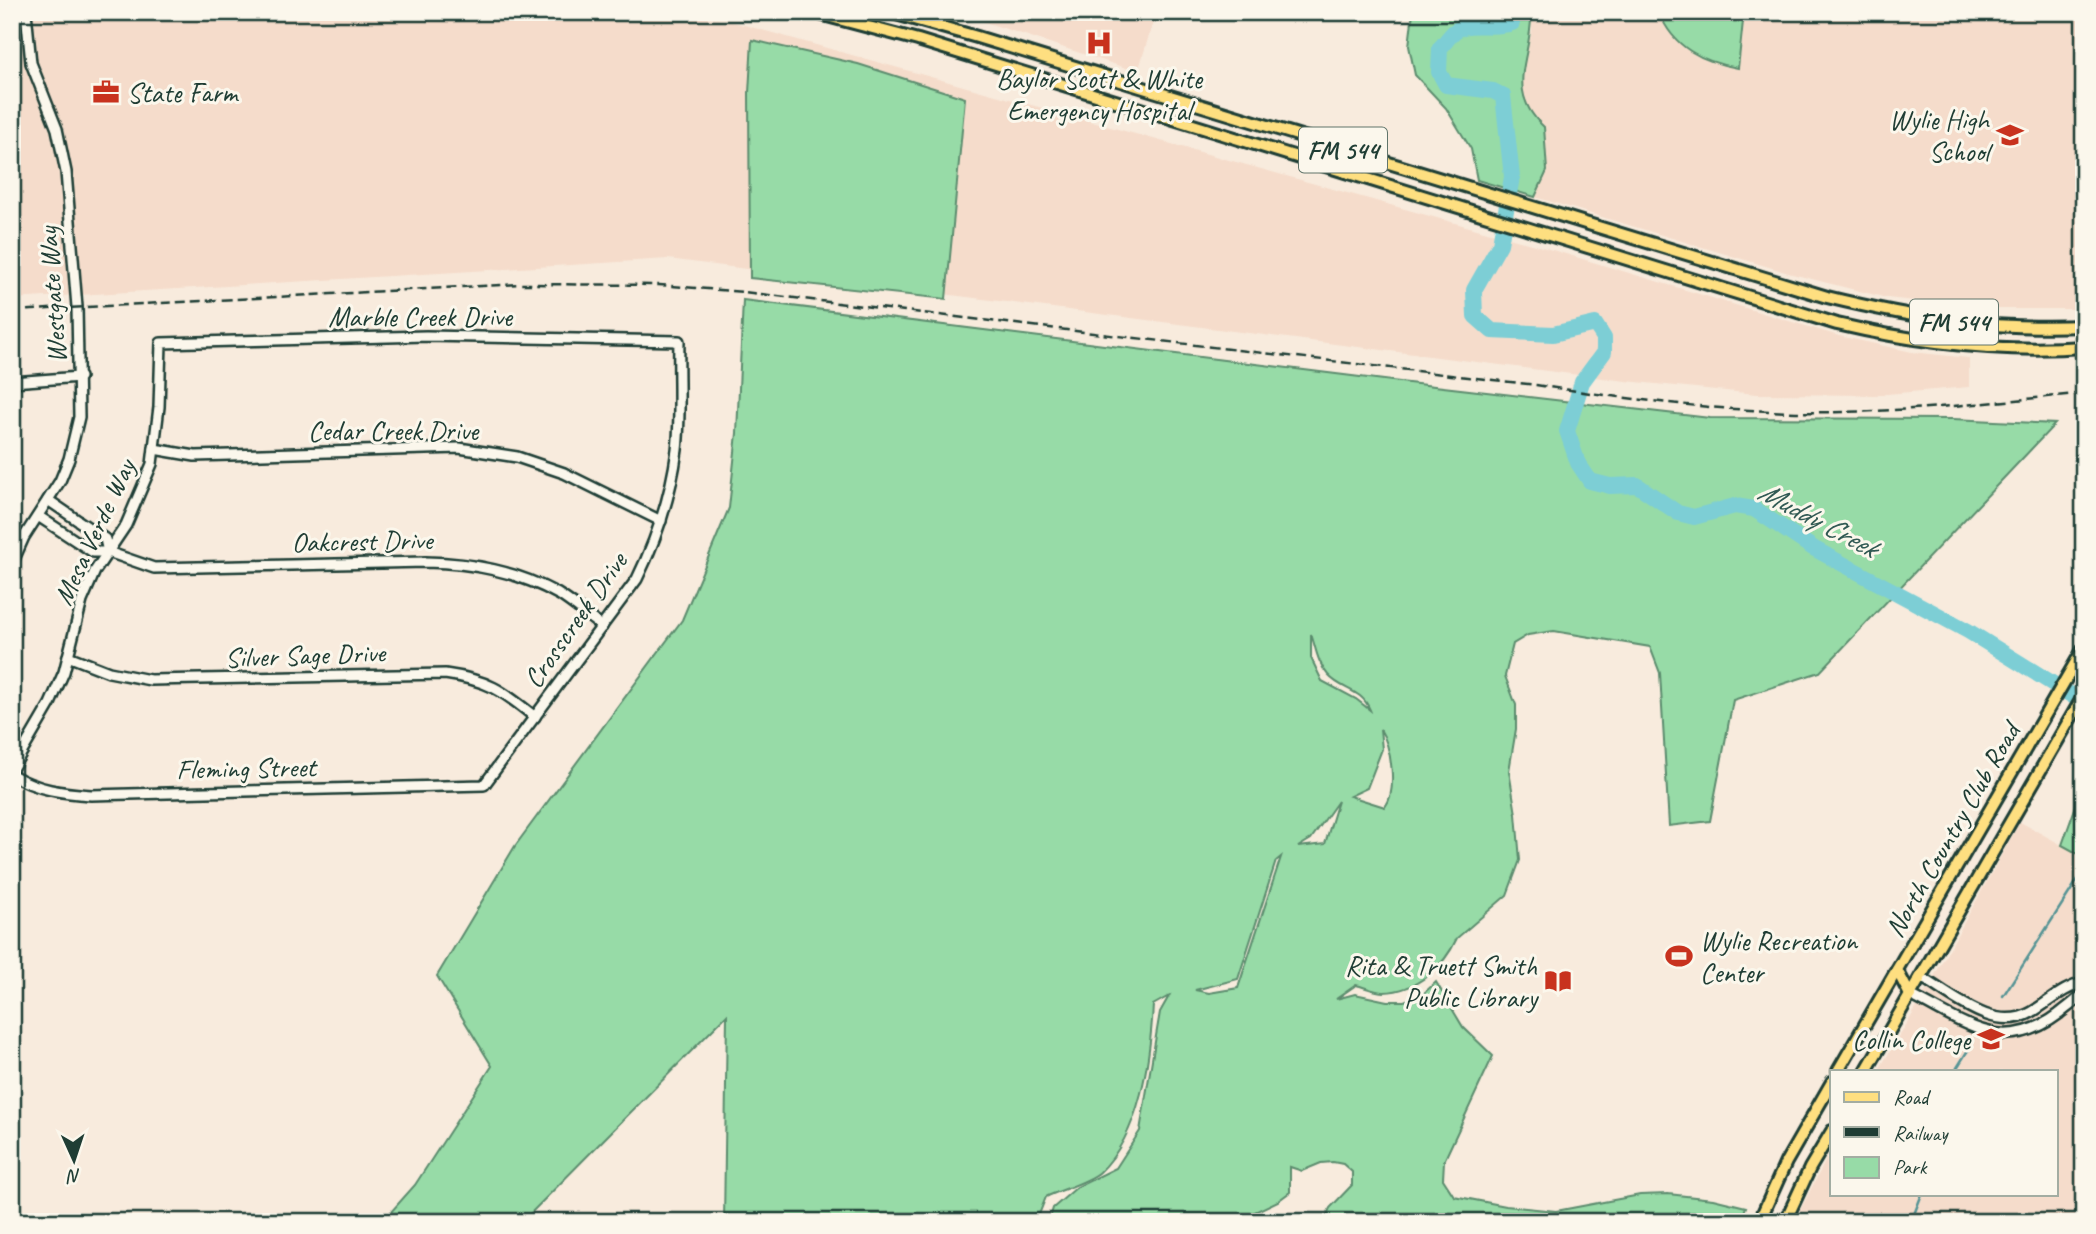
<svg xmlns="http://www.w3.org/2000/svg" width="2096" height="1234" viewBox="0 0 2096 1234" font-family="Caveat,sans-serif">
	<rect width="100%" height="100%" fill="#f8ebdd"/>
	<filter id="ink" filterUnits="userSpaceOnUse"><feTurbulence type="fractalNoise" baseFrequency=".0143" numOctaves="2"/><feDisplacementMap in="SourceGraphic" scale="14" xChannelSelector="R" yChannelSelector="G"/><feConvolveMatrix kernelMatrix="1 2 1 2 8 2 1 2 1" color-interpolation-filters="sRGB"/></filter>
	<g filter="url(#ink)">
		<g fill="#f5dccb">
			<polygon points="12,12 669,12 733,22 1556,251 1839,336 1912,352 1969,358 1969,387 1875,395 1756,394 1626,381 668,259 12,299"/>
			<polygon points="954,12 1156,12 1138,72"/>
			<polygon points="1531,12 2084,12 2084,309 1989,309 1887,298 1792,274 1535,197 1547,171 1544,128 1530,114 1521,84 1525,54 1532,31"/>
			<polygon points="2020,822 2084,857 2084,1222 1794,1222 1832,1148 1832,1194 2056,1194 2056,1071 1878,1071 1917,1007"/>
		</g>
		<g fill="#97dba7" stroke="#5b8c6e" stroke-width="2" fill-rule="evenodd">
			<path d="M1413,12H1531C1533,57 1503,89 1544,127L1547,171L1535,197L1477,180L1471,149L1446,108L1415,75L1409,46Z"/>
			<path d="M1659,12H1744L1738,68C1703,62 1673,48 1659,12Z"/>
			<polygon points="752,40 858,64 965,98 946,299 750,278 749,93"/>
			<path d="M743,300L1400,382L1710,418L1953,419L2055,424L1820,672L1733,700L1710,821L1669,826L1660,673L1650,647L1554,631L1528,635L1513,644L1505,676L1516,705V729L1509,771L1516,814L1520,860L1507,895L1457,938C1444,967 1417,991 1384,992C1375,992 1365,987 1356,985L1336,999L1355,994L1387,1001H1404L1423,994L1436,982L1463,1027L1493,1056L1444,1161L1443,1179L1454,1196L1506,1206L1556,1211L1640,1195L1668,1194L1713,1199L1746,1207L1740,1222H1316L1325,1219L1330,1208L1352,1185V1172L1343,1164L1333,1162L1321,1163L1302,1171L1290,1167V1192L1278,1201L1234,1222H1049L1053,1208L1077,1187L1116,1168L1140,1131L1160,1012L1169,996L1153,1005C1150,1059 1141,1133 1100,1172C1089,1182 1060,1190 1046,1197L1036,1222H724L727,1015L522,1222H382L415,1185L492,1066L437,976L515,846L682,620L729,508L737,433ZM1311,634C1316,648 1317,662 1328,675C1342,691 1361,688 1370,710L1356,699L1322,681L1311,658ZM1380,729C1391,746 1398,790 1385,807L1350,796L1367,788L1382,749ZM1338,801L1325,844L1298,847L1311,839ZM1281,857L1238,988L1209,993L1195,990L1238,979L1276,861Z"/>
			<polygon points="2084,783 2084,857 2062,845"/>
		</g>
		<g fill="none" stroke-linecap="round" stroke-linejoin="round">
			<g stroke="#579495" stroke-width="2.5">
				<polyline points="2003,996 2084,870"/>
				<polyline points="1955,1071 1970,1047"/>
				<polyline points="1911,1222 1922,1194"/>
			</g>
			<path stroke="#7dced5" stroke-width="16" d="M1513,12L1512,23C1493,30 1471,20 1455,31C1450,35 1445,43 1440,48L1439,72L1446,85L1493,91L1503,96L1512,177L1500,244L1474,290L1475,316L1492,331L1553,334L1595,324L1604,338V352L1582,382L1567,431L1578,463L1590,481L1610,486L1637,485L1678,513L1694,517L1735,506L1754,509L1813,548L1968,631L2084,703"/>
			<defs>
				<g id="minor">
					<polyline points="12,382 80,377"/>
					<polyline points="154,449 195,456 459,448 517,457 564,473 661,521"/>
					<polyline points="48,500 105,539 108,552"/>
					<path d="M38,516L93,552H108L154,568L426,562C473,563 516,571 558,594C573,603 588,616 602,627"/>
					<polyline points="12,564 24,537 60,481 69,459 79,417 77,307 66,172 57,129 31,63 26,12"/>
					<path d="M68,656L109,672L150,680L445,674C488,680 502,690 535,717"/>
					<path d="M12,769L50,704L64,672L82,601L95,571L126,525L152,464L159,407L161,343L426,336L679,341C678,377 681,415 677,450C671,495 657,538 637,579L484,785L91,795C62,793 38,790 12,775"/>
					<path d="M1921,977C1953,996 1995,1034 2032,1012C2050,1001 2064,987 2084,983"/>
					<path d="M1910,995C1965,1022 2002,1057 2059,1014C2067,1007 2077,1001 2084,993"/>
				</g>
				<g id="major">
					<path d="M812,12L918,40L1837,324C1918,343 2000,353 2084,347"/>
					<path d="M889,12L977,37L1827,297C1917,319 1991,330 2084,326"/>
					<polyline points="1897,970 1910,995"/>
					<polyline points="1838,1071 2084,648"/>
					<polyline points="1866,1071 2084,695"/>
					<polyline points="1759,1222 1786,1162 1832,1082"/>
					<polyline points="1785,1222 1810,1168 1832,1131"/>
				</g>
			</defs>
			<use href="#minor" stroke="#1f3d34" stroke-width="14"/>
			<use href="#major" stroke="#1f3d34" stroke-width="16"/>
			<use href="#minor" stroke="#fbf7ec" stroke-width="9"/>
			<use href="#major" stroke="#fedf80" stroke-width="10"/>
			<path stroke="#1f3d34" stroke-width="2.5" stroke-dasharray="10 5" stroke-linecap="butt" d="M12,311L519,284L659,285L744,292L1536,385C1622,398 1709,410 1796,412C1892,414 1988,403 2084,393"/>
		</g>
	</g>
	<defs>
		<symbol id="hospital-bare" viewBox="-9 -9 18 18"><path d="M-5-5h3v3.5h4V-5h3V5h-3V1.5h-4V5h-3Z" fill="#c8321e" stroke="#fbf7ec" stroke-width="2.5" paint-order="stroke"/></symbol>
		<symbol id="office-bare" viewBox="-9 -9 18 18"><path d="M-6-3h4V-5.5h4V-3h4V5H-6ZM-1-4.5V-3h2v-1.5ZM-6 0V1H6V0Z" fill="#c8321e" stroke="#fbf7ec" stroke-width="2.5" paint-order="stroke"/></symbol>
		<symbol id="school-bare" viewBox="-9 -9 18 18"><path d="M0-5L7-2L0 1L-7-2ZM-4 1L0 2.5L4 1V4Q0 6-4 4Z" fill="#c8321e" stroke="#fbf7ec" stroke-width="2.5" paint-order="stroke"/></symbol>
		<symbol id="stadium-bare" viewBox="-9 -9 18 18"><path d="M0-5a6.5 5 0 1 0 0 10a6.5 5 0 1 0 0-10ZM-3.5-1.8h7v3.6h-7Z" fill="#c8321e" stroke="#fbf7ec" stroke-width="2.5" paint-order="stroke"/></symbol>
		<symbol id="library-bare" viewBox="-9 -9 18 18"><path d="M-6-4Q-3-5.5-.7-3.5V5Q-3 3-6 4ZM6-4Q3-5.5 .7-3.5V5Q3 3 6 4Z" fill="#c8321e" stroke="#fbf7ec" stroke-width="2.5" paint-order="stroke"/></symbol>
		<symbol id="university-bare" viewBox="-9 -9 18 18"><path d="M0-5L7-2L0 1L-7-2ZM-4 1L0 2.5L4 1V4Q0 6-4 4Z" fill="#c8321e" stroke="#fbf7ec" stroke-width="2.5" paint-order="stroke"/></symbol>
	</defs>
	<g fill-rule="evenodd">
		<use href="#hospital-bare" x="1080" y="24" width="38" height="38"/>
		<use href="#office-bare" x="87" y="73" width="38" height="38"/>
		<use href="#school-bare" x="1991" y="116" width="38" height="38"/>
		<use href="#stadium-bare" x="1660" y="937" width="38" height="38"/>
		<use href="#library-bare" x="1539" y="962" width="38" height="38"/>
		<use href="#university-bare" x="1972" y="1020" width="38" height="38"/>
	</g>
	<g text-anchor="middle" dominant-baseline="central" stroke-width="6" stroke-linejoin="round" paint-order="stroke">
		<g fill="#fbf7ec" stroke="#61756b" stroke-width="2">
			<rect x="1299" y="127.5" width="88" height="45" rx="5"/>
			<rect x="1910" y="299.5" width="88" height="45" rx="5"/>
		</g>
		<g font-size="26" font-weight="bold" fill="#1f3d34">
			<text x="1343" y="150">FM 544</text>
			<text x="1954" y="322">FM 544</text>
		</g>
		<g font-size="28" fill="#1f3d34" stroke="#fbf7ec" text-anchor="end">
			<text x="1099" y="78" text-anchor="middle">Baylor Scott &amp; White<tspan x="1099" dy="32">Emergency Hospital</tspan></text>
			<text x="127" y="92" text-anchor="start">State Farm</text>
			<text x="1989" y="119">Wylie High<tspan x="1989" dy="32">School</tspan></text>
			<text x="1700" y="940" text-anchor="start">Wylie Recreation<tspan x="1700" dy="32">Center</tspan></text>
			<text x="1537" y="965">Rita &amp; Truett Smith<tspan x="1537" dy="32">Public Library</tspan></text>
			<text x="1970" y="1039">Collin College</text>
		</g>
		<g font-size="28" fill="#1f3d34" stroke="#fbf7ec">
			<text transform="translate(52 295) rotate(-94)">Westgate Way</text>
			<text x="420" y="316">Marble Creek Drive</text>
			<text x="393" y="430">Cedar Creek Drive</text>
			<text transform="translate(94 532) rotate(-65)">Mesa Verde Way</text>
			<text transform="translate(362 541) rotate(-1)">Oakcrest Drive</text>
			<text transform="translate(575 620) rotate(-55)">Crosscreek Drive</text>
			<text transform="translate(305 655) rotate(-2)">Silver Sage Drive</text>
			<text transform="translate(246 768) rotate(-1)">Fleming Street</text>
			<text transform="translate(1952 830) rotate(-60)">North Country Club Road</text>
		</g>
		<g font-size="30" font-style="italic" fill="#325a54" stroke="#fbf7ec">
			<text transform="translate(1818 519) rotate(28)">Muddy Creek</text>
		</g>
	</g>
	<rect width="2096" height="1234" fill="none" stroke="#fbf7ec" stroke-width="42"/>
	<rect x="21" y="21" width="2054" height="1192" fill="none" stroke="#1f3d34" stroke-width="2.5" filter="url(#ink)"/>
	<rect x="1830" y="1070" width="228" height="126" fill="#fbf7ec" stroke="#a3ada2" stroke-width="2"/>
	<rect x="1844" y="1092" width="35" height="10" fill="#fedf80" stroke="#a3ada2" stroke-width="2"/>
	<text x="1893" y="1104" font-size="21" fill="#1f3d34">Road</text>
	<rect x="1844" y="1127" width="35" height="10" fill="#1f3d34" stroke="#a3ada2" stroke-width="2"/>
	<text x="1893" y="1140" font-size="21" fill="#1f3d34">Railway</text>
	<rect x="1844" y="1157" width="35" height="21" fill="#97dba7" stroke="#a3ada2" stroke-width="2"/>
	<text x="1893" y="1174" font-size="21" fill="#1f3d34">Park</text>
	<g transform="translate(74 1160) rotate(177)" stroke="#fbf7ec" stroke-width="5" paint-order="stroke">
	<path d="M0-5L12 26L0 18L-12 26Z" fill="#1f3d34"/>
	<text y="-10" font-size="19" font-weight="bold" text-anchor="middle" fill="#1f3d34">N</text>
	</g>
</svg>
